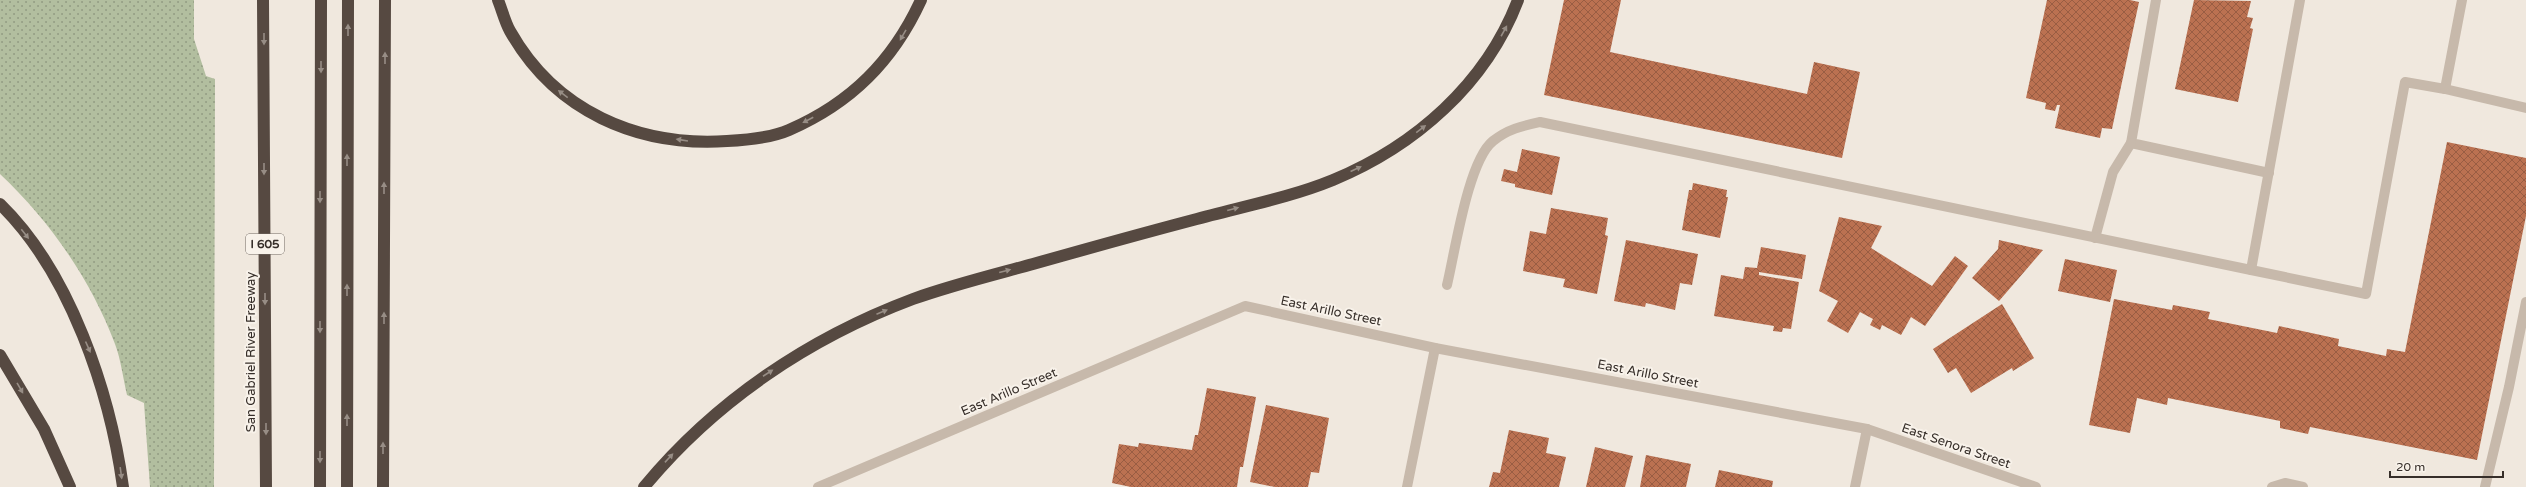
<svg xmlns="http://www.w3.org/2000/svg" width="2526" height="487" viewBox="0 0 2526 487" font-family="'Varela Round',sans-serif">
	<defs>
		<pattern id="grass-dots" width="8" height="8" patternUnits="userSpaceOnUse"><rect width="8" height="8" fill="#b2be9f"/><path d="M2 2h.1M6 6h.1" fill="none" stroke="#929b82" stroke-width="1.8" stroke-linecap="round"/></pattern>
		<pattern id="building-cross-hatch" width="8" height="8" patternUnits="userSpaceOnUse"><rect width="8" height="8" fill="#bb7151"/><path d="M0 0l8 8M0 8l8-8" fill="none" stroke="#995d43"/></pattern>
	</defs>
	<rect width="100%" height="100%" fill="#f0e8de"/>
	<path fill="url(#grass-dots)" d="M0,0H194V39L206,76L215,79L214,487H150L144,403L127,395C123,378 121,360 115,344C91,280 50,221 0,174Z"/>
	<g fill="url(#building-cross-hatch)">
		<polygon points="1564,0 1621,0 1610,52 1807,94 1814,62 1860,72 1842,158 1544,95"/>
		<polygon points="2047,0 2130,0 2139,2 2112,129 2102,128 2100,138 2055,128 2060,105 2057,105 2055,111 2045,109 2046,103 2026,98"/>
		<polygon points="2194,0 2251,1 2247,17 2253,18 2250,28 2253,29 2238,102 2175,89"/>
		<polygon points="2447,142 2526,158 2526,216 2477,460 2310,427 2308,434 2280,428 2280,421 2168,398 2167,405 2137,398 2130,433 2089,425 2114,299 2172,310 2173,305 2210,312 2208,319 2277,333 2279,326 2339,339 2338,346 2386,356 2387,349 2405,352"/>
		<polygon points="1522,149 1560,157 1552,195 1515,187 1515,184 1501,181 1504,169 1517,172"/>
		<polygon points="1693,183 1727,190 1726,197 1728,197 1720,238 1682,230 1689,190 1692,190"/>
		<polygon points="1551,208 1608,218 1605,235 1608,236 1597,294 1563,287 1565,279 1523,271 1530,231 1546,234"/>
		<polygon points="1839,217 1882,226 1871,248 1932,286 1955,256 1968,266 1925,326 1911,317 1901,335 1882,325 1880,330 1870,325 1873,319 1860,312 1848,333 1827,321 1838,301 1819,291"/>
		<polygon points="1626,240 1698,254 1692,285 1680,283 1675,310 1646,303 1645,307 1614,301"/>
		<polygon points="1999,240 2043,250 1999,301 1972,278 1998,249"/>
		<polygon points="1761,247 1806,255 1802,279 1759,272 1759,275 1799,282 1791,329 1783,328 1782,332 1773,331 1774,326 1714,316 1721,275 1743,279 1745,267 1757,268"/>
		<polygon points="2065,259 2117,270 2110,302 2058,291"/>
		<polygon points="2002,304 2034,358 2013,371 2012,368 1971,393 1956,368 1948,373 1933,349"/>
		<polygon points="1207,388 1256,397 1243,467 1240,467 1237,487 1131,487 1112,483 1119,444 1138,447 1139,443 1192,450 1195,435 1198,435"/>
		<polygon points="1266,405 1329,418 1319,473 1311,472 1308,487 1275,487 1250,482"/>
		<polygon points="1509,430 1549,438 1546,453 1566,457 1559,487 1489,487 1493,472 1500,473"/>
		<polygon points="1595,447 1633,456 1625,487 1586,487"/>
		<polygon points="1646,455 1691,464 1686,487 1640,487"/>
		<polygon points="1719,470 1773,481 1772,487 1715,487"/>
	</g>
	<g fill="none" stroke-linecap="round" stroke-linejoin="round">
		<g stroke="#c7b9ab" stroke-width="10">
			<polyline points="2156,0 2131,143 2269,173"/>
			<polyline points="2300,0 2251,270 2366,294 2405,82 2445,89 2462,0"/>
			<polyline points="2445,89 2526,108"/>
			<polyline points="2095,238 2113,172 2131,143"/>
			<path d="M1447,285C1455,252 1468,161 1493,141C1508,129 1522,126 1540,122L2251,270"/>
			<polyline points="2272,487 2285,483 2303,487"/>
			<polyline points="2485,487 2509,387 2526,302"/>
		</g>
		<g stroke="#c7b9ab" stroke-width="10">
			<polyline points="818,487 1245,306 1435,348 1867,429 2036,487"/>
			<polyline points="1407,487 1435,348"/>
			<polyline points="1855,487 1867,429"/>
		</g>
		<g stroke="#564941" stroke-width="12">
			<polyline points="263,0 266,487"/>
			<path d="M498,0C502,10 505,22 510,31C555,111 637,147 727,141C746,140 771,138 789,130C851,103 893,61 921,0"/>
			<path d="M0,204C70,272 110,392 123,487"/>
			<polyline points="0,355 44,429 70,487"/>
			<polyline points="320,487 321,0"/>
			<polyline points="347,487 348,0"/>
			<polyline points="383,487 385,0"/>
			<path d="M644,487C715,401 809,338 913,299C952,285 993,275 1033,264C1086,249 1140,234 1193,220C1240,207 1289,198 1333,180C1415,146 1486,84 1518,0"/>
		</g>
	</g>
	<defs><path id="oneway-solid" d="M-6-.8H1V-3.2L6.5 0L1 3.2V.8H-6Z"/></defs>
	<g fill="#978d85">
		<use href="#oneway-solid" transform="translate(348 30) rotate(-90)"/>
		<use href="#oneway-solid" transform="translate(1504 31) rotate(-61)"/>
		<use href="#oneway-solid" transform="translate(903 35) rotate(120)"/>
		<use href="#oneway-solid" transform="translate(264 39) rotate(90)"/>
		<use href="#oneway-solid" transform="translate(385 58) rotate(-90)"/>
		<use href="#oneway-solid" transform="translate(321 67) rotate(90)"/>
		<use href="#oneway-solid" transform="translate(563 94) rotate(-142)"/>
		<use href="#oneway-solid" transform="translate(808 120) rotate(152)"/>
		<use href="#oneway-solid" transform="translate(1421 129) rotate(-37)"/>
		<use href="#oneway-solid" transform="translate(682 140) rotate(-171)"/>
		<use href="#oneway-solid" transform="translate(347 160) rotate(-90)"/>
		<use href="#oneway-solid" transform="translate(264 169) rotate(90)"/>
		<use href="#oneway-solid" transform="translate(1356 169) rotate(-25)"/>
		<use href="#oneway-solid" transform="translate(384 188) rotate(-90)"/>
		<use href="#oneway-solid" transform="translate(320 197) rotate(90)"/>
		<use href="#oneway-solid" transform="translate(1233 209) rotate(-15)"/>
		<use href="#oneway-solid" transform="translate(25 234) rotate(52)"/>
		<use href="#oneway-solid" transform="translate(1005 271) rotate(-15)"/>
		<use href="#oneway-solid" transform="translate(347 290) rotate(-90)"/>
		<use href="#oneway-solid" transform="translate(265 299) rotate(90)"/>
		<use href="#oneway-solid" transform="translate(882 312) rotate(-23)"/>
		<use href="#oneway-solid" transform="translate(384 318) rotate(-90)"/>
		<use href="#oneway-solid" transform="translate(320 327) rotate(90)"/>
		<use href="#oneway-solid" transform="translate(88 347) rotate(66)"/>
		<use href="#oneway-solid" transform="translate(768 373) rotate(-33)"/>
		<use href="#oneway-solid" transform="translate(20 388) rotate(60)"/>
		<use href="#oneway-solid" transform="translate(347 420) rotate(-90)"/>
		<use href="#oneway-solid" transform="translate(266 429) rotate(90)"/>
		<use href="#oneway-solid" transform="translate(383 448) rotate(-90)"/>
		<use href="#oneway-solid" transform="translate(320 457) rotate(90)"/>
		<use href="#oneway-solid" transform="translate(669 458) rotate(-47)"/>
		<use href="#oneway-solid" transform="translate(121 473) rotate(82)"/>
	</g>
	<g text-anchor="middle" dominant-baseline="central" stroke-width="4" stroke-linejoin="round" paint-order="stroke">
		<rect fill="#f8f2ea" stroke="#706963" stroke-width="1" x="246" y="234" width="38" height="20" rx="3"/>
		<g font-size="12" font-weight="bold" fill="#362e29">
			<text x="265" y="244">I 605</text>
		</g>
		<g font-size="13" fill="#362e29" stroke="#f8f2ea">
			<text transform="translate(1331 311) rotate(12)">East Arillo Street</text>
			<text transform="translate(251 352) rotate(-90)">San Gabriel River Freeway</text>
			<text transform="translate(1648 374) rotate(11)">East Arillo Street</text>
			<text transform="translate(1009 392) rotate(-23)">East Arillo Street</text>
			<text transform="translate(1956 446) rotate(19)">East Senora Street</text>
		</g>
	</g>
	<path d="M2390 471v6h113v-6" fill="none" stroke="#362e29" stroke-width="2"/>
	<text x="2396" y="471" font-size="12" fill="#362e29" stroke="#f8f2ea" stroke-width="3" paint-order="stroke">20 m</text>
</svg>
